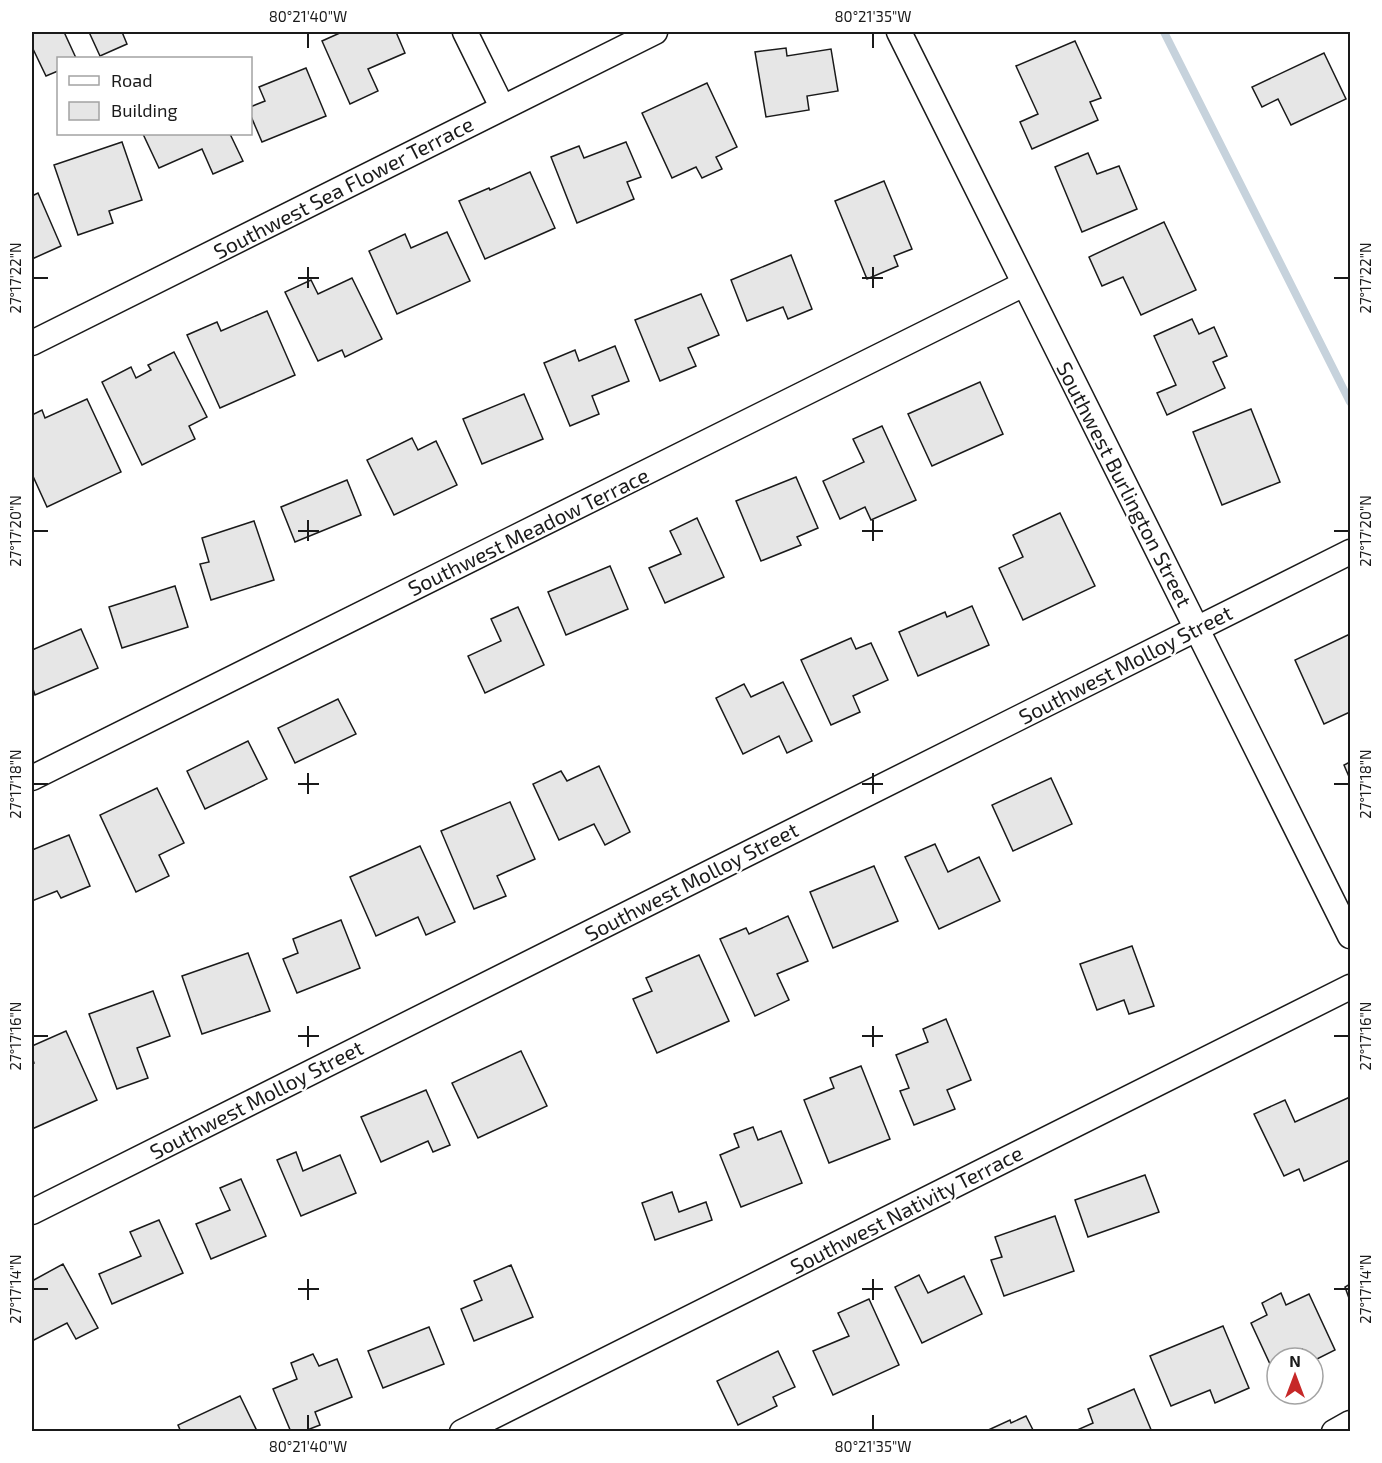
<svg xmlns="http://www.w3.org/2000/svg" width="1382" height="1463" viewBox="0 0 1382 1463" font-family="'Exo 2',sans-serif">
	<rect width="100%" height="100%" fill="#fff"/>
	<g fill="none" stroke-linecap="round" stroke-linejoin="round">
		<polyline stroke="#c6d2dc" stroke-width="8" points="1164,32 1350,402"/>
	</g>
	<g fill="#e6e6e6" stroke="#1a1a1a" stroke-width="1.5">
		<polygon points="32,32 64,32 76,58 58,58 58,71 46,76 33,49 32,50"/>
		<polygon points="89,32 122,32 127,44 100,56"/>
		<polygon points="342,32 396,32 405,53 368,69 378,91 350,104 322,41"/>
		<polygon points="1075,41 1101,98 1090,102 1098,120 1032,149 1020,122 1038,114 1016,66"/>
		<polygon points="786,48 787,56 831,49 838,91 807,96 809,110 766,117 755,52"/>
		<polygon points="1324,53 1346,99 1291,125 1278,99 1262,107 1252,87"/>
		<polygon points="306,68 326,116 262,142 250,114 250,107 265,101 259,87"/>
		<polygon points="707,83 737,147 716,157 722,169 702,178 696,167 672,178 642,113"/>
		<polygon points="143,134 230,134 243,161 213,174 202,149 159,168"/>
		<polygon points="122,142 142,200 109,211 113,223 78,235 54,165"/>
		<polygon points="626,142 641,177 627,182 634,199 577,223 551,157 579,146 584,158"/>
		<polygon points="1088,153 1097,174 1119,166 1137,209 1082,232 1055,167"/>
		<polygon points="530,172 555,228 485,259 459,201 489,188 490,190"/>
		<polygon points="884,181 912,249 894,256 898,266 867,279 835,201"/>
		<polygon points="38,193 61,246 32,259 32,196"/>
		<polygon points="1164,222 1196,290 1141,315 1123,277 1102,286 1089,257"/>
		<polygon points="447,232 470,281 397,314 369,251 405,234 411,248"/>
		<polygon points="791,255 812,309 788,319 783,307 747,321 731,280"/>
		<polygon points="352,278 382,339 345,357 342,350 318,361 285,292 311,280 318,294"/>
		<polygon points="701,294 719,335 688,348 696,366 660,381 635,320"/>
		<polygon points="267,311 295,375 220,408 187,335 217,322 221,331"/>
		<polygon points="1192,319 1199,334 1214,327 1227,356 1213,362 1225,388 1167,415 1157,393 1176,385 1154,336"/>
		<polygon points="615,346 629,381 592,396 599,414 570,426 544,363 575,350 579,361"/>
		<polygon points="174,352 207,417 189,426 195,439 142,465 102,382 131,367 136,378 151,370 148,365"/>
		<polygon points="980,382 1003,434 932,466 908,414"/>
		<polygon points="524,394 543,439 482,464 463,419"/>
		<polygon points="87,399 121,472 47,507 32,474 32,415 42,410 45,418"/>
		<polygon points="1251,409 1280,482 1222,505 1193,432"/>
		<polygon points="882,426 916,500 871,520 865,507 840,519 823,481 864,462 853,439"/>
		<polygon points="412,438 418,450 436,441 457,485 394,515 367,460"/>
		<polygon points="796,477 818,528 797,537 801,545 761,561 736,501"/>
		<polygon points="347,480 361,515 295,542 281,507"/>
		<polygon points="1060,513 1095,586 1023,620 999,568 1023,557 1013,535"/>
		<polygon points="697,518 724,577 665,603 649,568 681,554 670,531"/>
		<polygon points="254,521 274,580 211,600 200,564 209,562 202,538"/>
		<polygon points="610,566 628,609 566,635 548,592"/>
		<polygon points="175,586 188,627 122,648 109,607"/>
		<polygon points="972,606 989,645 918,676 899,632 945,612 947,617"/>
		<polygon points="518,607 544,665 485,693 468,656 501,641 491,619"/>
		<polygon points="81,629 98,668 35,695 32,686 32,650"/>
		<polygon points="1350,634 1350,712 1324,724 1295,660"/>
		<polygon points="851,638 856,649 871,643 888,680 853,696 860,712 831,725 801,660"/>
		<polygon points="783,682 812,741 787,753 779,736 743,754 716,698 744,684 751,697"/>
		<polygon points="338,699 356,734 295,763 278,728"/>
		<polygon points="248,741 267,779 205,809 187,771"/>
		<polygon points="1350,762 1350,779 1344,765"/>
		<polygon points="599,766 630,832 605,845 594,824 559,840 533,784 561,771 567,781"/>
		<polygon points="1051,778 1072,824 1013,851 992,805"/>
		<polygon points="157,788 184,843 159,855 169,876 136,892 100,815"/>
		<polygon points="510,802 535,859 497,876 506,896 474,909 441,831"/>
		<polygon points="69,835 90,886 61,898 57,891 32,901 32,850"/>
		<polygon points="935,844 948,872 979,857 1000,901 939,929 905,857"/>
		<polygon points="420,846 455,922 426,935 418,917 376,936 350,877"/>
		<polygon points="874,866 898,921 833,948 810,892"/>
		<polygon points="788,916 808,961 777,974 789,1000 755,1016 720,939 746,928 749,934"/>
		<polygon points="341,920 360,968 297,993 283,959 298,953 293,939"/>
		<polygon points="1132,946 1154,1006 1129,1014 1124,1000 1097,1010 1080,964"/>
		<polygon points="248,953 270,1011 202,1034 182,976"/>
		<polygon points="699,955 729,1021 657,1053 633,999 652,991 646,978"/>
		<polygon points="153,991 170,1036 137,1048 148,1078 117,1089 89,1014"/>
		<polygon points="946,1019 971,1080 947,1090 955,1109 914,1125 900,1091 909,1088 896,1055 928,1042 923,1029"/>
		<polygon points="66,1031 97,1100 32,1129 32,1064 34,1063 32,1057 32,1046"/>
		<polygon points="521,1051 547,1106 478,1138 452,1083"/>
		<polygon points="861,1066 890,1139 829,1163 804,1100 834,1088 830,1078"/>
		<polygon points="426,1090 450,1145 433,1152 428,1141 381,1162 361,1117"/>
		<polygon points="1350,1097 1350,1160 1304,1181 1299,1169 1284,1176 1254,1114 1285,1100 1295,1122"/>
		<polygon points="753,1127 758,1140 781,1131 802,1183 741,1207 720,1155 739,1147 734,1134"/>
		<polygon points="296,1152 303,1171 340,1155 356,1193 301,1216 277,1160"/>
		<polygon points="1145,1175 1159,1212 1088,1237 1075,1200"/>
		<polygon points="241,1179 266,1236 211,1259 196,1224 230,1210 220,1188"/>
		<polygon points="672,1192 679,1212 706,1202 712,1220 655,1240 642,1203"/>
		<polygon points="1055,1216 1074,1271 1004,1296 991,1260 1002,1257 995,1237"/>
		<polygon points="159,1220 183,1273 112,1304 99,1274 141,1256 130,1232"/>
		<polygon points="63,1264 98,1328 76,1339 67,1323 32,1341 32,1281"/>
		<polygon points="511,1265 533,1317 474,1341 461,1309 482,1300 474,1281"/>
		<polygon points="919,1275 928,1293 964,1276 982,1314 922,1343 895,1287"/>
		<polygon points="1350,1284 1350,1301 1345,1287"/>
		<polygon points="1281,1293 1286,1305 1309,1294 1335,1350 1313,1361 1313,1358 1306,1358 1302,1349 1284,1358 1277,1358 1277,1361 1270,1364 1251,1323 1267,1315 1262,1303"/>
		<polygon points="869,1299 899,1365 833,1395 813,1351 849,1336 838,1313"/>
		<polygon points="1223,1326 1249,1388 1215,1403 1210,1390 1171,1406 1150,1356"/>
		<polygon points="429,1327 444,1364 383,1388 368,1351"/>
		<polygon points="778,1351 795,1387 773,1397 777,1406 738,1425 717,1381"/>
		<polygon points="313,1354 319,1366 337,1359 352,1397 315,1412 320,1425 302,1432 291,1432 273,1389 297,1379 291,1363"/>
		<polygon points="1134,1389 1152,1432 1078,1432 1077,1430 1093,1423 1088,1409"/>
		<polygon points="240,1396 257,1431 181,1432 178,1425"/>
		<polygon points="1026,1416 1034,1432 984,1432 1010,1420 1011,1423"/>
	</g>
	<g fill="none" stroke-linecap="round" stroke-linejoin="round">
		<defs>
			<g id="minor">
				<polyline points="465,32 502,107"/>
				<polyline points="899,32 1350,936"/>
				<polyline points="32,343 655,32"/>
				<polyline points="32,778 1024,284"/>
				<polyline points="32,1212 1350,552"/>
				<polyline points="462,1432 1350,987"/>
				<polyline points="1334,1432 1350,1423"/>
			</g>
		</defs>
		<use href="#minor" stroke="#1a1a1a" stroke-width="27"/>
		<use href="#minor" stroke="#fff" stroke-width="24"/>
	</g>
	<path fill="none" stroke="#1a1a1a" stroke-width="2" d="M308,33V48M873,33V48M308,267V288M873,267V288M33,278H48M298,278H319M862,278H883M1334,278H1349M308,520V541M873,520V541M33,531H48M298,531H319M862,531H883M1334,531H1349M308,773V794M873,773V794M33,784H48M298,784H319M862,784H883M1334,784H1349M308,1026V1047M873,1026V1047M33,1036H48M298,1036H319M862,1036H883M1334,1036H1349M308,1279V1300M873,1279V1300M33,1289H48M298,1289H319M862,1289H883M1334,1289H1349M308,1415V1430M873,1415V1430"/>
	<g text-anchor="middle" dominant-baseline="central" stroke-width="4.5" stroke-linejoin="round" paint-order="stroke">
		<g font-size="21" fill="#1a1a1a" stroke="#fff">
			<text transform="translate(343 187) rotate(-27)">Southwest Sea Flower Terrace</text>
			<text transform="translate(1125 484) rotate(63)">Southwest Burlington Street</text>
			<text transform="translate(528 531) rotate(-26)">Southwest Meadow Terrace</text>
			<text transform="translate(1125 664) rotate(-27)">Southwest Molloy Street</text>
			<text transform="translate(691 881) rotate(-27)">Southwest Molloy Street</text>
			<text transform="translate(256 1099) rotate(-27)">Southwest Molloy Street</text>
			<text transform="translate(906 1209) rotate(-27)">Southwest Nativity Terrace</text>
		</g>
	</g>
	<rect width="1382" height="1463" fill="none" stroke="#ffffff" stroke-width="66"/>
	<rect x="57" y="57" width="195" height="78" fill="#ffffff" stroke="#a3a3a3" stroke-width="1.5"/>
	<rect x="69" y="76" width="30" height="9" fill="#ffffff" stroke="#a3a3a3" stroke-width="1.5"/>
	<text x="111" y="87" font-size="18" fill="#1a1a1a">Road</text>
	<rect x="69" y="102" width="30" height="18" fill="#e6e6e6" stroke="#a3a3a3" stroke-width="1.5"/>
	<text x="111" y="117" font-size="18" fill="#1a1a1a">Building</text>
	<g transform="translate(1295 1376)"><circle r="28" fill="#ffffff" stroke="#a3a3a3" stroke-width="1.5"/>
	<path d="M0-4.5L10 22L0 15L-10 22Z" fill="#c62828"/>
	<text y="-9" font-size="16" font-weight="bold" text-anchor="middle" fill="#1a1a1a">N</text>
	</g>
	<rect x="33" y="33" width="1316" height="1397" fill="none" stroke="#1a1a1a" stroke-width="2"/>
	<g font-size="15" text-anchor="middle" fill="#1a1a1a">
		<text x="308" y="22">80°21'40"W</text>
		<text x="873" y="22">80°21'35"W</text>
		<text transform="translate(16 278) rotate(-90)" y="5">27°17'22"N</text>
		<text transform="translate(1366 278) rotate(-90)" y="5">27°17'22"N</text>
		<text transform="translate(16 531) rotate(-90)" y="5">27°17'20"N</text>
		<text transform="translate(1366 531) rotate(-90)" y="5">27°17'20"N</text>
		<text transform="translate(16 784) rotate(-90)" y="5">27°17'18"N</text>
		<text transform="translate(1366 784) rotate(-90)" y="5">27°17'18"N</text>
		<text transform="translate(16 1036) rotate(-90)" y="5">27°17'16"N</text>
		<text transform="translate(1366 1036) rotate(-90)" y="5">27°17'16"N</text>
		<text transform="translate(16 1289) rotate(-90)" y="5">27°17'14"N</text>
		<text transform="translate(1366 1289) rotate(-90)" y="5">27°17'14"N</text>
		<text x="308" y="1452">80°21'40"W</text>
		<text x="873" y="1452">80°21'35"W</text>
	</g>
</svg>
